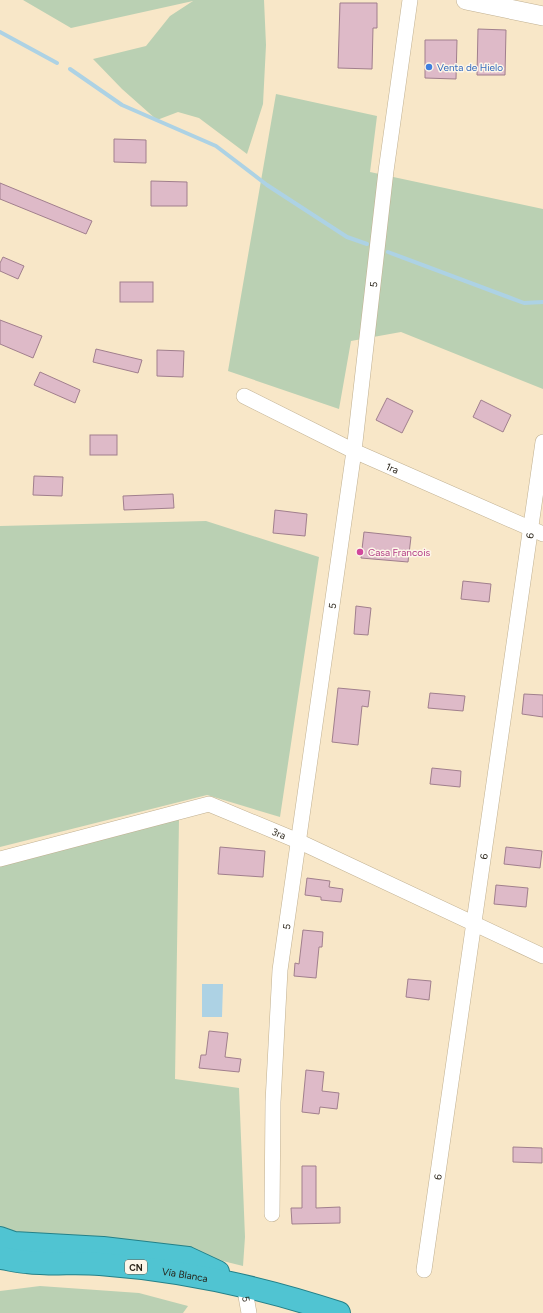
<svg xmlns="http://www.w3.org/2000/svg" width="543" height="1313" viewBox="0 0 543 1313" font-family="Figtree,sans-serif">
	<rect width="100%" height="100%" fill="#f8e7c8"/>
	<g fill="#bad0b3">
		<polygon points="23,0 264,0 266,45 263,104 247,154 199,118 178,112 157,120 122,89 93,59 146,46 170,16 193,1 71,28"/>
		<polygon points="276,94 377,116 370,172 543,209 543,389 401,332 351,341 339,409 228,371"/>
		<polygon points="206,521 319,557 280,817 207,795 0,847 0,526"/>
		<polygon points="179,819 175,1079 239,1088 245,1237 243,1266 166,1247 15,1234 0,1228 0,865"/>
		<polygon points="40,1286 139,1293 188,1306 183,1313 0,1313 0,1291"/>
	</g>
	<polygon fill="#add2e4" points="202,984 223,984 222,1017 202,1017"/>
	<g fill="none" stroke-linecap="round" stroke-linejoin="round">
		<g stroke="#add2e4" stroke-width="4">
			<polyline points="0,32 57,63"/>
			<polyline points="70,69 122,105 216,146 267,185 347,237 367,244"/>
			<polyline points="388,252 524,303 543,302"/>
		</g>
	</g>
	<g fill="#debac8" stroke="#a17f8d">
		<polygon points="340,3 377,3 377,28 373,28 372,69 338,68"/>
		<polygon points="478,29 506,30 505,75 477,75"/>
		<polygon points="425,40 457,40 456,79 425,78"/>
		<polygon points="114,139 146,140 146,163 114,162"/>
		<polygon points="151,181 187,182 187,206 151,206"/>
		<polygon points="0,183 92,221 86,234 0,199"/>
		<polygon points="3,257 24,266 18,279 0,271 0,263"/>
		<rect x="120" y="282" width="33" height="20"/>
		<polygon points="0,320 42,336 33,358 0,344"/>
		<polygon points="96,349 142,360 138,373 93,362"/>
		<polygon points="157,350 184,351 183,377 157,376"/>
		<polygon points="40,372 80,390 75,403 34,385"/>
		<polygon points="387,398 413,411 402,433 376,420"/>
		<polygon points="481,400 511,415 503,432 473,417"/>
		<rect x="90" y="435" width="27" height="20"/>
		<polygon points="34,476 63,477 62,496 33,495"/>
		<polygon points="173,494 174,508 124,510 123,496"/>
		<polygon points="275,510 307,514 305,536 273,533"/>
		<polygon points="364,532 411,537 408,562 361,558"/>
		<polygon points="463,581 491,584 489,602 461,599"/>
		<polygon points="356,606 371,608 368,635 354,634"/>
		<polygon points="338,688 370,691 368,707 362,706 358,745 332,742"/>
		<polygon points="430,693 465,696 463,711 428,708"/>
		<polygon points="524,694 543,695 543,717 522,714"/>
		<polygon points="432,768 461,771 460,787 430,784"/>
		<polygon points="220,847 265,851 263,877 218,874"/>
		<polygon points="506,847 542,851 540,868 504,864"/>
		<polygon points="307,878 330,881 329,887 343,889 341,902 321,900 321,897 305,895"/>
		<polygon points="496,885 528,888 526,907 494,904"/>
		<polygon points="303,930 323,932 322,947 319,947 316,978 294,976 295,963 299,964"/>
		<polygon points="408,979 431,981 429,1000 406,997"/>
		<polygon points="209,1031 228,1033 225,1057 241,1059 239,1072 199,1068 201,1055 206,1055"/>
		<polygon points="306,1070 324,1072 322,1091 339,1093 337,1109 320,1107 319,1114 302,1112"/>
		<polygon points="513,1147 542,1148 542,1163 513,1162"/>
		<polygon points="302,1166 316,1166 316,1208 340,1207 340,1223 292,1224 291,1208 302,1208"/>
	</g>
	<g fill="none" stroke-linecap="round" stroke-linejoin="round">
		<defs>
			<g id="minor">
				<path id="s1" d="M244,396L354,451L543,534"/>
				<path id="s2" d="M0,859L209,804L298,841L543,956"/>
				<path id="s3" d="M272,1214L273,1102L280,970L354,451L386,171L410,0"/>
				<path id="s4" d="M424,1270L543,442"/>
				<path id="s5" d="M244,1285L249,1313"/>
			</g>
			<polyline id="tertiary" points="466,0 543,16"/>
			<g id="trunk">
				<polyline points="0,1238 14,1243 103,1248 188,1258 218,1272"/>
				<path id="s6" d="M0,1258C9,1259 18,1262 27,1262C51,1265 75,1262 100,1264C182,1270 261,1287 339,1313"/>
			</g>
		</defs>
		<use href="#minor" stroke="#c0b091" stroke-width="16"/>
		<use href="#tertiary" stroke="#c0b091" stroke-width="20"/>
		<use href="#trunk" stroke="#248088" stroke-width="24"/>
		<use href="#minor" stroke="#fff" stroke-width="15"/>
		<use href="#tertiary" stroke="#fff" stroke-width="19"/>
		<use href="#trunk" stroke="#50c4d2" stroke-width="22"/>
	</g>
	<circle fill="#3f7fe0" stroke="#fdf6e9" stroke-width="1.5" cx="429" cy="67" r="4"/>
	<circle fill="#d1479c" stroke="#fdf6e9" stroke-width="1.5" cx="360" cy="552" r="4"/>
	<g text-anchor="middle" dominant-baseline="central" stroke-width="3" stroke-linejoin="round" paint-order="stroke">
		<rect fill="#fdf6e9" stroke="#666054" stroke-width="1" x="125" y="1260" width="22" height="14" rx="3"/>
		<g font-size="9" font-weight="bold" fill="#251f14">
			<text x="136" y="1267">CN</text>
		</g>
		<g font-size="10" fill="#366cbe" stroke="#fdf6e9" text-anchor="start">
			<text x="437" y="67">Venta de Hielo</text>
		</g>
		<g font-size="10" fill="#251f14" stroke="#fdf6e9">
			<text stroke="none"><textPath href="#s3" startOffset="936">5</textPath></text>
			<text stroke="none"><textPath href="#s1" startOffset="165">1ra</textPath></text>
			<text stroke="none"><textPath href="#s4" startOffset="742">6</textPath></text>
			<text stroke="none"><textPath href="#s3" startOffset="612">5</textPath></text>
			<text stroke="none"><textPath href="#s2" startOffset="292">3ra</textPath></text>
			<text stroke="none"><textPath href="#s4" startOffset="418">6</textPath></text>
			<text stroke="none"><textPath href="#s3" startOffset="288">5</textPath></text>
			<text stroke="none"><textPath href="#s4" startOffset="94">6</textPath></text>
			<text stroke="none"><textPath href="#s6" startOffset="186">Vía Blanca</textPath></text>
			<text stroke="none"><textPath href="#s5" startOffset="14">5</textPath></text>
		</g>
		<g font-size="10" fill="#b23c85" stroke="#fdf6e9" text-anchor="start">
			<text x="368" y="552">Casa Francois</text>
		</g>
	</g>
</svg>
